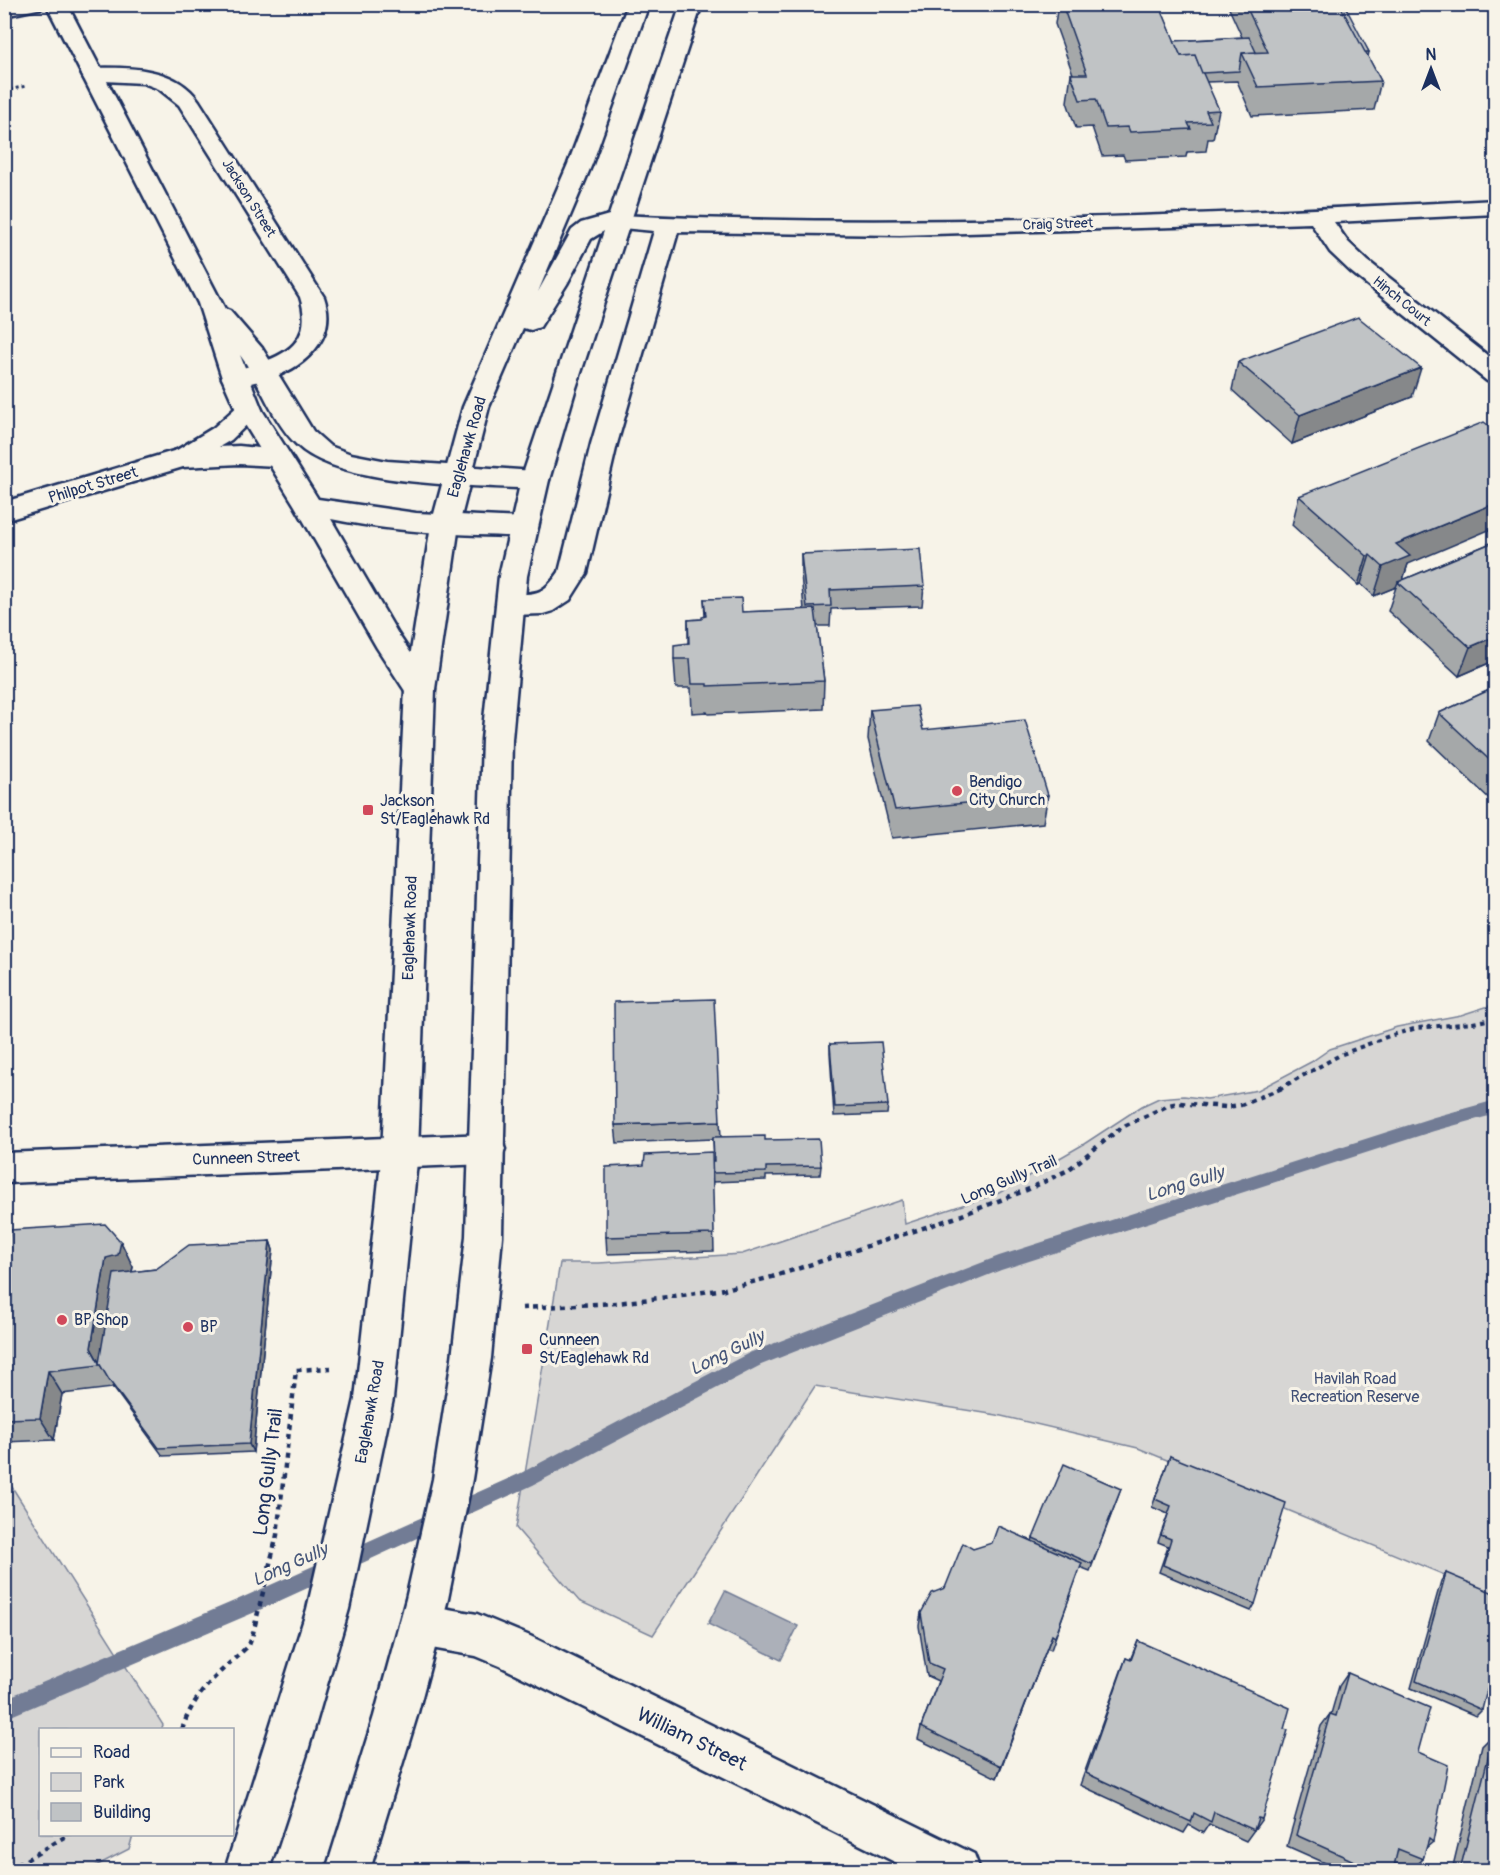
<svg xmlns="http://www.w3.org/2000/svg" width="1500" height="1875" viewBox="0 0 1500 1875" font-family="Pangolin,sans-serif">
	<rect width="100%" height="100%" fill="#f7f3e8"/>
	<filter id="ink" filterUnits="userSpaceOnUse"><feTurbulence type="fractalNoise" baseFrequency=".0167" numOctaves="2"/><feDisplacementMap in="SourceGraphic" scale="12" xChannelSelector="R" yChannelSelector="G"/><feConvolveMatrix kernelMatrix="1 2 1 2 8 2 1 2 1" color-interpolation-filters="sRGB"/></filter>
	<g filter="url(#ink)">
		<g fill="#d7d6d4" stroke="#798299" stroke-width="1.5">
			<polygon points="1495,1004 1495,1596 1138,1448 997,1415 815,1386 653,1635 579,1601 516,1528 560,1263 599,1263 742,1254 902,1200 905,1224 999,1193 1084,1144 1142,1106 1159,1098 1184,1096 1207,1099 1258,1090 1311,1062 1330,1049 1397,1027 1461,1015"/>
			<polygon points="5,1476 163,1725 161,1730 40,1730 40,1834 133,1835 129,1849 88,1870 5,1870"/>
		</g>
		<polygon fill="#acb0b9" stroke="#727c95" stroke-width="1.5" points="725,1591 798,1626 781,1660 708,1624"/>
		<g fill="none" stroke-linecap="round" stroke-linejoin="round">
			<polygon fill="#727c95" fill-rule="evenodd" points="1496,1100 1496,1114 1434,1131 1001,1270 761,1365 533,1485 253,1613 4,1719 4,1699 239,1599 521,1473 749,1353 999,1256 1434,1117"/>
			<defs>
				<g id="minor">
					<polygon points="4,4 45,4 42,8 4,16"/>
					<path d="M93,68C130,67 176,67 199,101L324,297C339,340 301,371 263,380C250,383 238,387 226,384L222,378L226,372C266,362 318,353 300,297L179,105L159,89L143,83L85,80L82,75L85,70Z"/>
					<path d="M1496,200V214L1334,222L1348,242L1368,261L1496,362V383L1487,381L1350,271L1330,252L1311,223L900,235L678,232L617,444L587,573L570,600L553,611L543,614L510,615L500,612L496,605L500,598C530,589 538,603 559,572L591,444L654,231L611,227L607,222L611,217L619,215C911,229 1204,215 1496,200Z"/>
					<polygon points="249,402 258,404 262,410 231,440 219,447 239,446 287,451 290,457 287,463 277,466 239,464 183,467 4,521 4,502 177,450 213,428 240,404"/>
					<polygon points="487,1134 500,1138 505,1149 500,1160 487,1164 4,1183 4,1153"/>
					<polygon points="420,1604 477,1614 530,1636 974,1854 980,1870 911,1870 500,1666 476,1656 420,1646 405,1640 399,1625 405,1610"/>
				</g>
				<path id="tertiary" d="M46,4H67L225,309L230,311L262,348L313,431L330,446L351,454L387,461L535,471L545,474L549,480L545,486L535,489C475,485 338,487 296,444C271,419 261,383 240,355L262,410L318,499L416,513L524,518L534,520L538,527L534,534C516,538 497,535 478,535C429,533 379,529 331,519L398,634L435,689L431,697L420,700L409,697L377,648L295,506L236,410L222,378L198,303Z"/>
				<polygon id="primary" points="628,4 649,4 592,164 538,292 572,230 581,223 609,215 681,4 702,4 575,391 549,480 527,576 512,739 502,1236 491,1358 472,1479 448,1599 417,1716 370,1870 326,1870 374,1716 406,1599 433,1479 452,1358 466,1236 482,739 499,576 521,480 604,231 591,239 567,284 540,327 531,330 523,328 489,407 459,525 435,689 418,1152 393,1399 349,1609 307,1754 269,1870 225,1870 307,1609 355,1399 382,1152 405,689 431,525 463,407 568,164"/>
			</defs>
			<use href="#minor" stroke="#1b2f5e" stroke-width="5"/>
			<use href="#tertiary" stroke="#1b2f5e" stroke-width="5"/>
			<use href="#primary" stroke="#1b2f5e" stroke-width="5"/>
			<polyline stroke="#1b2f5e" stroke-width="3" stroke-dasharray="3 3" stroke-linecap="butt" points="4,91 26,86"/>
			<polyline stroke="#1b2f5e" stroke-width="4" stroke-dasharray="4.5 4.5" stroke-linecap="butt" points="1279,1089 1340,1055 1389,1036 1417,1028 1473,1023 1496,1018"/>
			<g stroke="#1b2f5e" stroke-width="4.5" stroke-dasharray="5 5" stroke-linecap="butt">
				<polyline points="522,1308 617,1303 668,1297 725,1289 772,1277 954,1218 1029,1189 1068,1170 1122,1127 1169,1105 1179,1103 1226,1107 1241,1105 1282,1088"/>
				<path d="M182,1730C194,1691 221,1672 249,1645L252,1637L277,1535L296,1370L331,1368"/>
				<polyline points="9,1870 70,1834"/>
			</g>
			<use href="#minor" fill="#f7f3e8" fill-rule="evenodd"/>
			<use href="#tertiary" fill="#f7f3e8" fill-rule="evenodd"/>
			<use href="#primary" fill="#f7f3e8" fill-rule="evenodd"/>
		</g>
		<g fill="#a5a8a9" stroke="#1b2f5e" stroke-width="1.5">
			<polygon points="1058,4 1159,4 1174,41 1242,37 1227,4 1340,4 1369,52 1368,57 1381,81 1374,110 1252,116 1237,81 1206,82 1219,110 1213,139 1208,139 1206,151 1187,152 1186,157 1125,160 1123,155 1102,156 1092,127 1076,128 1067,102 1071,74 1073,74 1055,24"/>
			<polygon points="1238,362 1412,397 1292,444 1232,390"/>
			<polygon points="1299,496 1408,564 1403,580 1496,541 1496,660 1459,676 1388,611 1396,587 1374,596 1361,584 1358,585 1292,525"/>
			<polygon points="801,554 924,586 922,606 831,609 830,626 817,626 824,681 823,709 708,714 707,712 692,713 691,688 676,688 674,659 688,643 688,620 702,619 705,616 704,599 742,612 804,610 801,573"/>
			<polygon points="1496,687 1496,805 1429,741 1439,713"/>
			<polygon points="870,710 1048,795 1043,823 892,838 868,739"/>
			<polygon points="830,1044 888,1105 887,1114 834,1116 830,1053"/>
			<polygon points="720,1121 721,1137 765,1140 821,1166 820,1175 766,1176 766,1180 712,1182 714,1251 607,1254 606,1237 644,1165 714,1161 713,1139 617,1143 615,1125"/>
			<polygon points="270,1241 273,1250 253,1452 163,1456 112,1386 113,1388 62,1394 54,1440 4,1442 4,1257 121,1242 133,1267 132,1272 156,1269"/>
			<polygon points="1170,1456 1255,1604 1251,1611 1159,1572 1168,1546 1158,1542 1168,1514 1152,1507"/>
			<polygon points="1121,1489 1090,1571 1080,1567 1051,1650 1047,1648 997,1778 918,1739 921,1727 938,1681 927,1676 919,1626 921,1613 945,1588 973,1549 1032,1541 1033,1538"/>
			<polygon points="1446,1573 1482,1710 1476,1716 1411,1688 1441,1581"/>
			<polygon points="1138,1641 1284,1729 1262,1819 1246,1841 1209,1824 1203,1833 1189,1825 1184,1833 1080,1785 1121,1671 1126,1658 1130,1660"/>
			<polygon points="1348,1673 1418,1752 1433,1842 1426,1848 1423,1859 1412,1870 1395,1863 1393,1870 1341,1870 1287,1846 1321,1726 1330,1714 1331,1714 1339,1686"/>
			<polygon points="1494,1734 1496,1870 1452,1870 1482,1746"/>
		</g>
		<g fill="#86888a" stroke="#1b2f5e" stroke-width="1.5">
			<polygon points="1421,368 1412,397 1292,444 1300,415"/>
			<polygon points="1496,503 1496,527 1408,564 1401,585 1398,582 1396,587 1374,596 1383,567 1396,544"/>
			<polygon points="1370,555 1361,584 1358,585 1367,556"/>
			<polygon points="1496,636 1496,660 1459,676 1470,647"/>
			<polygon points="270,1241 273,1250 253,1452 249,1444"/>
			<polygon points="121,1242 133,1267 104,1371 91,1348 106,1258"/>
			<polygon points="48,1371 62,1394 54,1440 40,1418"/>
			<polygon points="1052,1635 997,1778 1001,1766"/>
		</g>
		<g fill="#c0c3c5" stroke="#1b2f5e" stroke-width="1.5">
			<polygon points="1062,4 1159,4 1181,56 1195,55 1219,110 1206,111 1211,122 1188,123 1191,129 1130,132 1128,127 1106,128 1096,99 1080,100 1071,74 1087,74"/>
			<polygon points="1245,4 1340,4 1381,81 1258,87 1242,53 1268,52"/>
			<polygon points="1345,6 1369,52 1365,52 1341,7"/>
			<polygon points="1249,37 1256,52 1242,53 1239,71 1202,73 1195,55 1181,56 1174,41"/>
			<polygon points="1358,317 1421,368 1300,415 1238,362"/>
			<polygon points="1484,422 1496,431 1496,503 1396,544 1410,556 1383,567 1370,555 1367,556 1299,496"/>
			<polygon points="1496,541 1496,636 1470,647 1398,582"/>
			<polygon points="920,549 924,586 830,590 831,606 807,607 801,554"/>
			<polygon points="741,598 742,612 815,609 824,681 707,686 707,684 692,684 690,659 674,659 674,645 689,643 688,620 702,619 702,617 706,616 704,599"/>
			<polygon points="1496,687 1496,766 1439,713"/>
			<polygon points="917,706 923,730 1025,720 1048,795 895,810 870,710"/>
			<polygon points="714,999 720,1121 615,1125 614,1002"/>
			<polygon points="881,1042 888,1105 835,1107 830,1044"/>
			<polygon points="765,1136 765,1140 819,1139 821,1166 766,1167 766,1172 712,1173 712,1161 714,1161 713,1137"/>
			<polygon points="712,1152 714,1234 606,1237 606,1167 644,1165 645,1155"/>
			<polygon points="105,1224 121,1242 118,1255 106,1258 91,1348 100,1365 48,1371 40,1418 4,1419 4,1257 10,1230"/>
			<polygon points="270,1241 249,1444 159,1448 109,1380 99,1363 114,1274 156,1269 189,1245"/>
			<polygon points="1170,1456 1286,1503 1255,1604 1163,1565 1171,1539 1161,1535 1171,1506 1155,1499"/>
			<polygon points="1064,1464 1121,1489 1092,1564 1033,1538"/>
			<polygon points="998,1526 1082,1563 1055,1637 1052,1635 1001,1766 921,1727 943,1669 929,1663 921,1613 932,1593 945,1588 963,1543 973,1549 992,1543"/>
			<polygon points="1446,1573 1496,1594 1496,1654 1482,1710 1416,1681"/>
			<polygon points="1138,1641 1290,1708 1284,1729 1288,1730 1262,1819 1258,1818 1254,1830 1214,1812 1211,1822 1194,1813 1191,1822 1086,1773 1126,1658 1131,1660"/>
			<polygon points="1348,1673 1430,1708 1418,1752 1448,1765 1433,1842 1429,1839 1423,1859 1398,1849 1393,1870 1374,1870 1296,1835 1330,1714 1336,1716"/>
			<polygon points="1494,1734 1496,1735 1496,1870 1460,1870"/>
		</g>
	</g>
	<g fill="#d1495b" stroke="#f7f3e8" stroke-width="2">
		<circle cx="957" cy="791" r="6"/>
		<rect x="362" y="804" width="12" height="12" rx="3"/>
		<circle cx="62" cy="1320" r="6"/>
		<circle cx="188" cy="1327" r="6"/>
		<rect x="521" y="1343" width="12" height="12" rx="3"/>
	</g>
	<g text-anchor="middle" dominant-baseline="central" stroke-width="6" stroke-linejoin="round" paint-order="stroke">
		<g font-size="14" fill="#1b2f5e" stroke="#f7f3e8">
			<text transform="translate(249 198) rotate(58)">Jackson Street</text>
			<text transform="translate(1058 224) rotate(-2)">Craig Street</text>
			<text transform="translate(1402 301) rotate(39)">Hinch Court</text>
		</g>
		<g font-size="16" fill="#1b2f5e" stroke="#f7f3e8">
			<text transform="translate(467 447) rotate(-74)">Eaglehawk Road</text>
			<text transform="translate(93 485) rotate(-17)">Philpot Street</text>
			<text transform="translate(410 928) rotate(-88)">Eaglehawk Road</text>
			<text transform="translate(246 1158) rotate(-2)">Cunneen Street</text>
			<text transform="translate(1009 1180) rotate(-23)">Long Gully Trail</text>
			<text transform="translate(370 1412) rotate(-80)">Eaglehawk Road</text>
		</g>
		<g font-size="16" fill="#1b2f5e" stroke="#f7f3e8" text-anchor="start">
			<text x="969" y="782">Bendigo<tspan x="969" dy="18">City Church</tspan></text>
			<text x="380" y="801">Jackson<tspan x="380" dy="18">St/Eaglehawk Rd</tspan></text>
			<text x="74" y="1320">BP Shop</text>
			<text x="200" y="1327">BP</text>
			<text x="539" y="1340">Cunneen<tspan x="539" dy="18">St/Eaglehawk Rd</tspan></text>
		</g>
		<g font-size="16" fill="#415076" stroke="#f7f3e8">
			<text x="1355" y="1379">Havilah Road<tspan x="1355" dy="18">Recreation Reserve</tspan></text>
		</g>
		<g font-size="18" font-style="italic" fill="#465679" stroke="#f7f3e8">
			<text transform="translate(1185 1184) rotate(-17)">Long Gully</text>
			<text transform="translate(727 1353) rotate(-26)">Long Gully</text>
			<text transform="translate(290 1565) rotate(-24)">Long Gully</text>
		</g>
		<g font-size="20" fill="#1b2f5e" stroke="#f7f3e8">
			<text transform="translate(268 1472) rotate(-83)">Long Gully Trail</text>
			<text transform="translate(692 1739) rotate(26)">William Street</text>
		</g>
	</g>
	<rect width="1500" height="1875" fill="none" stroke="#f7f3e8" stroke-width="24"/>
	<rect x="12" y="12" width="1476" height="1851" fill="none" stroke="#1b2f5e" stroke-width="2" filter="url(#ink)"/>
	<rect x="39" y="1728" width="195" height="108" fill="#f7f3e8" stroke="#9fa5b1" stroke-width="1.5"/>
	<rect x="51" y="1748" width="30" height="9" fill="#f7f3e8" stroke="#9fa5b1" stroke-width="1.5"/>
	<text x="93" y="1758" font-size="18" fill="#1b2f5e">Road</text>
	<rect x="51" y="1773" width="30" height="18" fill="#d7d6d4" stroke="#9fa5b1" stroke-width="1.5"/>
	<text x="93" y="1788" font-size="18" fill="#1b2f5e">Park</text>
	<rect x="51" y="1803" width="30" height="18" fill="#c0c3c5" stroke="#9fa5b1" stroke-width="1.5"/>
	<text x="93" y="1818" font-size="18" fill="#1b2f5e">Building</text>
	<g transform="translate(1431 69)" stroke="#f7f3e8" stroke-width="4.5" paint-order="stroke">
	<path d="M0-4.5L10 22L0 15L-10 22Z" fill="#1b2f5e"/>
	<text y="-9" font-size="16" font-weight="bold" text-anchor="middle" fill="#1b2f5e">N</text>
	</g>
</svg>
